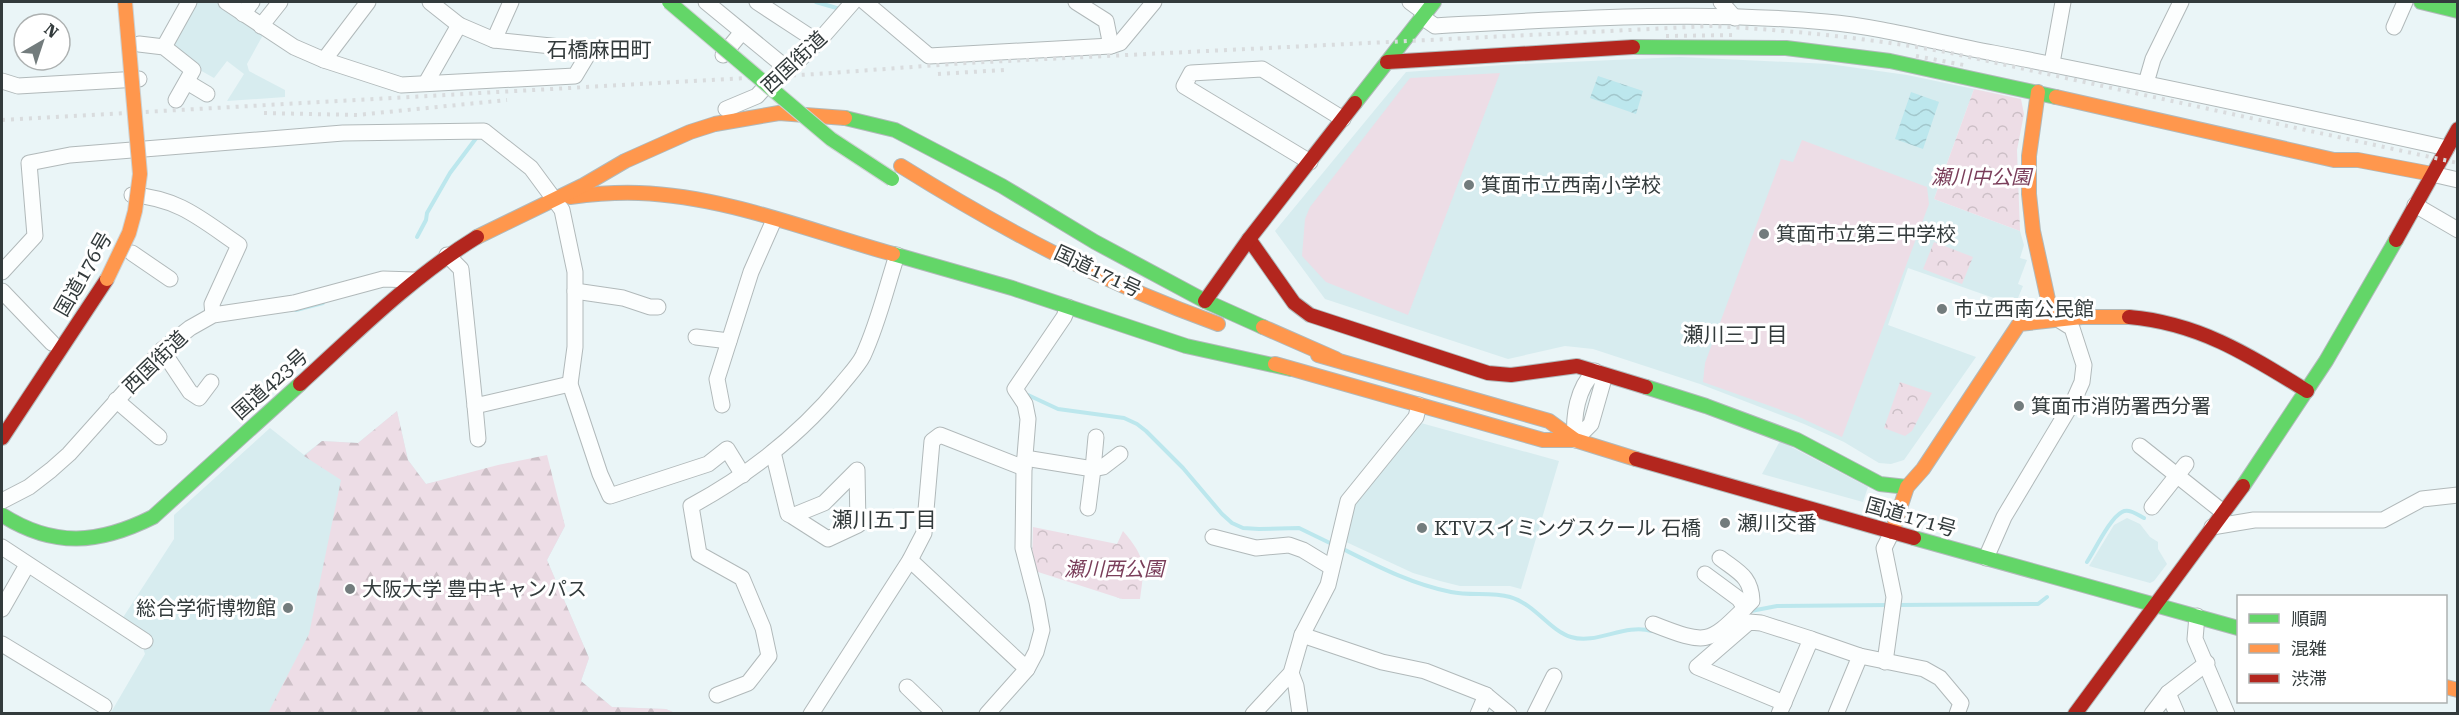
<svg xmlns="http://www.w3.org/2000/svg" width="2459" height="715" viewBox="0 0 2459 715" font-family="'Roboto Serif','Noto Sans JP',serif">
	<defs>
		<pattern id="forest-firs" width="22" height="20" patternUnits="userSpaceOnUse" patternTransform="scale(1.5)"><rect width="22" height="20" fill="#eddde6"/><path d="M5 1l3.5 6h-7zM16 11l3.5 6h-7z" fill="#ccbfc6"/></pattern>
		<pattern id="park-crowns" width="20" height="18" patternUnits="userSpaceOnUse" patternTransform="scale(1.5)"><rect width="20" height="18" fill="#eddde6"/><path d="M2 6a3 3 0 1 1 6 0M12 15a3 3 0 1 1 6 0" fill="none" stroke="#ccbfc6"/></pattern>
		<pattern id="water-waves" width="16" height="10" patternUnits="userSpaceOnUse" patternTransform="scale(1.5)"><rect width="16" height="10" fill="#bce7ed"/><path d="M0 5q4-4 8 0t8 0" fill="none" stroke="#a2c7cc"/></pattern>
	</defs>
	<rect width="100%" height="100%" fill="#eaf5f7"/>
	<g fill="#d7ecef">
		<polygon points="195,2 219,2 263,35 247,64 249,71 285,90 285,97 227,101 244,74 227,61 214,78 198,69 173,47"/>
		<polygon points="1680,57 1829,64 1907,75 1974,89 1934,199 2020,231 2024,245 2020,258 2027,260 2018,284 2023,286 2018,298 2011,304 1908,268 1888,325 1976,357 1904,460 1891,464 1879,463 1844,442 1804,424 1700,384 1593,349 1565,346 1508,359 1325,299 1275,231 1406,72 1503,65"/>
		<polygon points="397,411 408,460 426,484 544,456 565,526 547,560 589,658 581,681 612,707 666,709 675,713 110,714 145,654 142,645 122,619 174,539 174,515 270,428 304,455 322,441 358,443"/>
		<polygon points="1421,423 1559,461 1521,589 1510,586 1460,586 1440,581 1413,573 1344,541 1351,505"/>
		<polygon points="1780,441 1868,487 1863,502 1762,474"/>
		<polygon points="2127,518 2140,524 2150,537 2158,542 2158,549 2167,564 2154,581 2150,583 2089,566 2114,525"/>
	</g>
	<g fill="#eddde6">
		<polygon points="1500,73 1408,315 1326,282 1302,256 1305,219 1310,207 1410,78"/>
		<polygon points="1802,140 1927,187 1929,204 1842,437 1795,415 1703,382 1705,363 1781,159 1793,162"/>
	</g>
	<polygon fill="url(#forest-firs)" points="397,411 408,460 426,484 498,465 547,455 565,526 547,560 589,658 581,681 612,707 666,709 675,713 268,713 309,634 341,480 304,456 322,441 358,443"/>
	<g fill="url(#park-crowns)">
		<polygon points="1974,89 2021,99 2024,114 2017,150 2020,231 1934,199"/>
		<polygon points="1934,242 1973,257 1962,284 1923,269"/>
		<polygon points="1900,382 1932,393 1912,431 1905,436 1884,428"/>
		<path d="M1033,527L1117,544L1123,531C1146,558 1145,565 1140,599H1122L1035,571L1032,561Z"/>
	</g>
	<g fill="url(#water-waves)">
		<polygon points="1598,76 1643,91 1636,114 1590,98"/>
		<polygon points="1911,92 1939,102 1923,149 1895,139"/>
	</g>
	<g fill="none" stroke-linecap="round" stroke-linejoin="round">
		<g stroke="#bce7ed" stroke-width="4">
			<polyline points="816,2 840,9"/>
			<polyline points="417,237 426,220 427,213 450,173 477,137"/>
			<polyline points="296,310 323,303"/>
			<polyline points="1028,395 1058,409 1124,418 1137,424 1146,431 1183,468 1222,514 1232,523 1243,528 1259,529 1299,528 1334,545"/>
			<path d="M1341,548C1377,566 1411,584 1451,592C1470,596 1491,592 1510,597C1535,604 1550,631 1571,637C1597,645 1624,623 1652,631"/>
			<path d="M2087,562C2095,550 2110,518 2122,512C2129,508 2138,515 2144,518"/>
			<polyline points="1897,605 2038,604 2047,597"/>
			<polyline points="1751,611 1777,606 1890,605"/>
		</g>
		<defs>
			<g id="street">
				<polyline points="226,2 294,47 324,60 401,85 575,76 587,56 580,49 494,40 459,25 430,2"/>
				<polyline points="706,2 784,66"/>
				<polyline points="757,2 818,42"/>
				<polyline points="865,2 929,56 1111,46 1120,43 1154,2"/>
				<polyline points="1076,2 1106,21 1111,46"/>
				<polyline points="1410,2 1425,13"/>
				<polyline points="1721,2 1735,18"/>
				<polyline points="243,14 252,2"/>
				<path d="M1422,17L1435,26C1566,19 1696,10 1826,22C1883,27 1938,43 1993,53C2145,82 2296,115 2447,148"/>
				<polyline points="261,26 280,2"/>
				<polyline points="2394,27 2405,2"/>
				<polyline points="494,40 511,2"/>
				<polyline points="139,44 164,47 193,70 176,100"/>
				<polyline points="164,47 189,2"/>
				<polyline points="723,55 742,32"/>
				<polyline points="324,60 368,2"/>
				<polyline points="2052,63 2063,2"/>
				<polyline points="2,81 18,86 139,79"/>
				<polyline points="187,82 207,94"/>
				<polyline points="426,83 459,25"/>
				<polyline points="2146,83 2153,59 2181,2"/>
				<polyline points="726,109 757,96 784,66 800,59 818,42 853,2"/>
				<polyline points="1310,162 1184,86 1191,73 1262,69 1343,119"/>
				<polyline points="2432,174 2458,180"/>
				<path d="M132,195C179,198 202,220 239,245L212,304L213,315"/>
				<polyline points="2415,205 2458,230"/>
				<polyline points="132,253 170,279"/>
				<polyline points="447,255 461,269 475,406 570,384"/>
				<polyline points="2,272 35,236 29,163 70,155 343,133 484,131 531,168 562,210 575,272 575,347 570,384 600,474 610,496 708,464 727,449 743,475"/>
				<polyline points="2,291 52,343"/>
				<polyline points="575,291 623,298 650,307 658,307"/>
				<polyline points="696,337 729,341"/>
				<polyline points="162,350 190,392 199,398 211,382"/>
				<path d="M1595,371L1603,382L1591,424L1575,440C1573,416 1577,388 1595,371Z"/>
				<polyline points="116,400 159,437"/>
				<polyline points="722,405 717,379 751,272 774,220"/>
				<polyline points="475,406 478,439"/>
				<polyline points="1096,437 1093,469 1103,467 1120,454"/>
				<polyline points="2140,446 2223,512"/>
				<polyline points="773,452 788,514 792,516 828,539 858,525 857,470 824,503 792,516"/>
				<polyline points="1025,458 1093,469 1088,508"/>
				<polyline points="2,501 29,487 51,470 69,454 162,350 190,328 213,315 294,303 383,279 415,280"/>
				<polyline points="2152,507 2186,464"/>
				<polyline points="2212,527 2254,520 2383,520 2422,499 2458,495"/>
				<polyline points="1213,537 1256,548 1289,545 1303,550 1331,567"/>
				<polyline points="2,547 145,641"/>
				<polyline points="1986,558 2004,517 2074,400 2082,382 2084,365 2072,328 2056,318"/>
				<polyline points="910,560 1027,669"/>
				<polyline points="1705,574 1739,599 1745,608"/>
				<polyline points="2,609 27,565"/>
				<polyline points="2197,616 2195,639 2227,714"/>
				<path d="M1653,624C1711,647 1709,643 1752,601C1751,576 1738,572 1720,558"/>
				<polyline points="1302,635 1382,662 1425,671 1486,695 1509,714"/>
				<polyline points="2,644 104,706"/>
				<polyline points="1885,662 1894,597 1884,548 1892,532"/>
				<polyline points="1291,673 1296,686 1300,714"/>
				<polyline points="907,687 935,714"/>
				<polyline points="2168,693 2177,714"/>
				<path d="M717,695L748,683L769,656L763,628L742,578L699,554L691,506C748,475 799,436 841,385C848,376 858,366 863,356C878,324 886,289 897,255"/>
				<polyline points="1784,703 1697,667 1749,622 1761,623 1811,639"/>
				<polyline points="811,714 910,560 924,533 932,441 940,435 1024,468"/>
				<polyline points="987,714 1027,669 1036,652 1042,630 1037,602 1023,548 1024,468 1028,419 1025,404 1015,389 1064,317 1068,307"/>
				<polyline points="1253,714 1291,673 1302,635 1328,585 1348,501 1416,417 1419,405"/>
				<polyline points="1478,714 1486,695"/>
				<polyline points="1535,714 1554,676"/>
				<polyline points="1779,714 1811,639 1860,656 1924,669 1940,678 1961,703 1957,714"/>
				<polyline points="1836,714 1860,656"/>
				<polyline points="2152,714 2168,693 2207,663"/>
			</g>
			<g id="fast">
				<polyline points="2421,2 2458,11"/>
				<polyline points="1633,47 1786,48 1890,61 2056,97"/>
				<polyline points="1355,103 1434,2"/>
				<polyline points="845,118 895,130 1002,186 1095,242 1205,301 1263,327"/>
				<polyline points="893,254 1012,288 1186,346 1291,369"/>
				<polyline points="1646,387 1706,406 1797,440 1880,484 1907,487"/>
				<polyline points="2243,486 2326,361 2396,240"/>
				<path d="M2,515C54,548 99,544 153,517L300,384"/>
				<polyline points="1914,538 2238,628"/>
			</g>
			<g id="slow">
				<polyline points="2038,92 2029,156 2029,194 2033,231 2049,304 2056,318"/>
				<polyline points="2056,97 2334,160 2358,160 2432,174"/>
				<path d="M901,166C1005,231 1102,282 1218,324"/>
				<path d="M570,197C593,194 615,192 639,193C725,196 810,231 893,254"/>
				<polyline points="477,237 584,185 625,161 690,132 715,124 779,113 845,118"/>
				<polyline points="1263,327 1336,359"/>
				<polyline points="1318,355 1549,421 1575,440 1636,459"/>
				<polyline points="1275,364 1543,440 1575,440"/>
				<polyline points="1892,532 1907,487 1923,469 2019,324 2082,317 2129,317"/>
				<polyline points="2446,687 2458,690"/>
			</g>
			<g id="jam">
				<polyline points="1387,62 1633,47"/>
				<polyline points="1249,239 1294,303 1310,315 1488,373 1511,375 1577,366 1646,387"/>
				<polyline points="2396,240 2458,129"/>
				<polyline points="1205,301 1249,239 1355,103"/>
				<path d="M2129,317C2199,323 2249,355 2307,391"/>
				<path d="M300,384C357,332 412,277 477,237"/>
				<polyline points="2,438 107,279"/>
				<polyline points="1636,459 1914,538"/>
				<polyline points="2075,714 2243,486"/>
			</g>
		</defs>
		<use href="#street" stroke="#b1b9ba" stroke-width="17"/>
		<use href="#fast" stroke="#b1b9ba" stroke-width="16"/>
		<use href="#slow" stroke="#b1b9ba" stroke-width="16"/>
		<use href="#jam" stroke="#b1b9ba" stroke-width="16"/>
		<use href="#street" stroke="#fcfefe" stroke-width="15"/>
		<use href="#fast" stroke="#63d668" stroke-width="14"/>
		<use href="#slow" stroke="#ff974d" stroke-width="14"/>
		<use href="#jam" stroke="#b3261e" stroke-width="14"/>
		<g stroke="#d9dcde" stroke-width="4" stroke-dasharray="3 6" stroke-linecap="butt">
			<polyline points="1666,36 1738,35"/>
			<polyline points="1916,56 1969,66"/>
			<polyline points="938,74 1004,70"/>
			<polyline points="264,113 357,115 507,100"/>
			<path d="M2,120L817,74L966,63L1710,26C1790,30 1867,38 1946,52L2458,163"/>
		</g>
		<defs>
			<polyline id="fast-bridge" points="669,2 831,139 892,179"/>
			<polyline id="slow-bridge" points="107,279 129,233 135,211 140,174 125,2"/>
		</defs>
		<use href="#fast-bridge" stroke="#cbd0d1" stroke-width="16" stroke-linecap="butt"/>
		<use href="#slow-bridge" stroke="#cbd0d1" stroke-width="16" stroke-linecap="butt"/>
		<use href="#fast-bridge" stroke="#63d668" stroke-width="14"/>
		<use href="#slow-bridge" stroke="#ff974d" stroke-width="14"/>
	</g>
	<g fill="#737c7d" stroke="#fff" stroke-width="2">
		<circle cx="1469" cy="185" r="6"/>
		<circle cx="1764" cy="234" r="6"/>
		<circle cx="1942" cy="309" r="6"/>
		<circle cx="2019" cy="406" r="6"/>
		<circle cx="1725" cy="523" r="6"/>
		<circle cx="1422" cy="528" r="6"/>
		<circle cx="350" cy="589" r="6"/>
		<circle cx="288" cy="608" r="6"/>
	</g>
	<g text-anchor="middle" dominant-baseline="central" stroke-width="6" stroke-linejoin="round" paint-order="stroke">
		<g font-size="20" fill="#333b3c" stroke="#fff">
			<text transform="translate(794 62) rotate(-43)">西国街道</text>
			<text transform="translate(1098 271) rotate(25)">国道171号</text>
			<text transform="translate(83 274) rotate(-60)">国道176号</text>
			<text transform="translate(155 362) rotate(-44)">西国街道</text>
			<text transform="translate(270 384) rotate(-42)">国道423号</text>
			<text transform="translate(1911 517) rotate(16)">国道171号</text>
		</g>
		<g font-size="20" font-style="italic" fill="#7a3e5a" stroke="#fff">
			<text x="1981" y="177">瀬川中公園</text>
			<text x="1114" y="569">瀬川西公園</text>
		</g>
		<g font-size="20" fill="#333b3c" stroke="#fff" text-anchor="start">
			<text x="1481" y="185">箕面市立西南小学校</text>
			<text x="1776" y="234">箕面市立第三中学校</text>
			<text x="1954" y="309">市立西南公民館</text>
			<text x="2031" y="406">箕面市消防署西分署</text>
			<text x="1737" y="523">瀬川交番</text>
			<text x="1434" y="528">KTVスイミングスクール 石橋</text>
			<text x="362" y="589">大阪大学 豊中キャンパス</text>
			<text x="276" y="608" text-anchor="end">総合学術博物館</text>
		</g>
		<g font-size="21" fill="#333b3c" stroke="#fff">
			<text x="599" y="50">石橋麻田町</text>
			<text x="1735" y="335">瀬川三丁目</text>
			<text x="884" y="520">瀬川五丁目</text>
		</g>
	</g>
	<rect width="2459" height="715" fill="none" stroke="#333b3c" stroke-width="6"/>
	<rect x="2237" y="595" width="210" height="108" fill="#ffffff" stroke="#adb1b1" stroke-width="1.5"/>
	<rect x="2249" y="614" width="30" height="9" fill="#63d668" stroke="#adb1b1" stroke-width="1.5"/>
	<text x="2291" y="625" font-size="18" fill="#333b3c">順調</text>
	<rect x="2249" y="644" width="30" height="9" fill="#ff974d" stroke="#adb1b1" stroke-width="1.5"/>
	<text x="2291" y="655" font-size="18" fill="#333b3c">混雑</text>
	<rect x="2249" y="674" width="30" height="9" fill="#b3261e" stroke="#adb1b1" stroke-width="1.5"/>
	<text x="2291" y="685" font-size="18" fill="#333b3c">渋滞</text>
	<g transform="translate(42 42) rotate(39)"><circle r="28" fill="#ffffff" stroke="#adb1b1" stroke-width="1.5"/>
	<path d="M0-4.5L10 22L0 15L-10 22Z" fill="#737c7d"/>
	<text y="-9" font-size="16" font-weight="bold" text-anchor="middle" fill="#333b3c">N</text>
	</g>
</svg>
